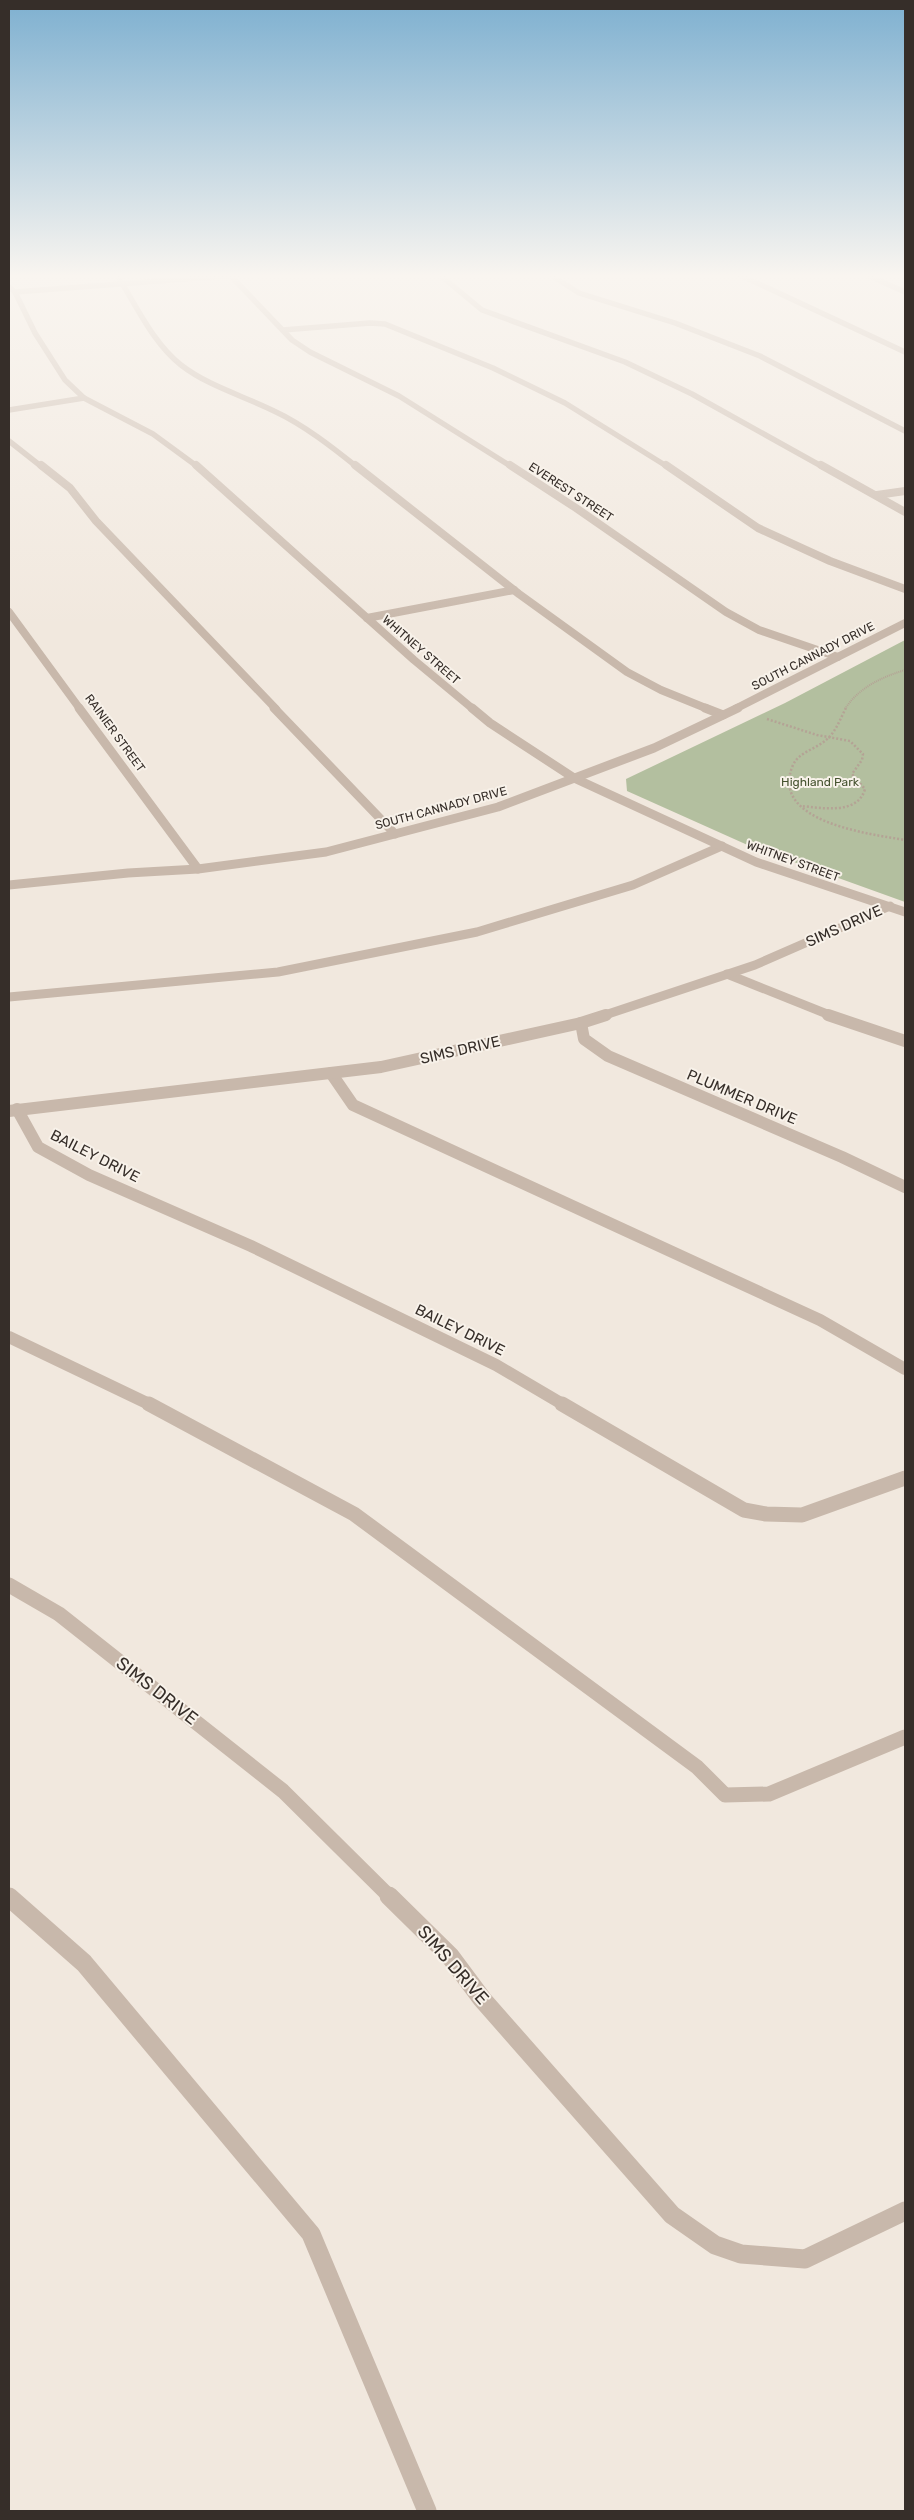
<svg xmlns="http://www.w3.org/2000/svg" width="914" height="2520" viewBox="0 0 914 2520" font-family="Rubik,sans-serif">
	<rect width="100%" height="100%" fill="#f1e8de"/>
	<polygon fill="#b3bf9f" points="905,640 905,902 752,847 627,791 626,779 785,703"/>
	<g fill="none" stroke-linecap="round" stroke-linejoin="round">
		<path stroke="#b4a395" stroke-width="2" stroke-dasharray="1 1" stroke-linecap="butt" d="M845,709C858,688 882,677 905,670"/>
		<g stroke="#b4a395" stroke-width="2.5" stroke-dasharray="2 2" stroke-linecap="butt">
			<path d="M846,708C840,719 836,732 826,740C816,749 799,752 793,765C768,822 870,834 905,840"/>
			<path d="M767,719L817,735L850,741L863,754L862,760L852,774L865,789C858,815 822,808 801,806"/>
		</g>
		<g stroke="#c8b8ab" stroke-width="5.5">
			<path d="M117,275C136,305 153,343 181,365C208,386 244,396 274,411C304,425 332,447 357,467"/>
			<polyline points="551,275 579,293 675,323 760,356 905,431"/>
			<polyline points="867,275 905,292"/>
			<polyline points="283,330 370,323 385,324 493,368 565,403 668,467"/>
			<polyline points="9,441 42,467"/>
		</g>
		<g stroke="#c8b8ab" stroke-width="8">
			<polyline points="41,465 70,488 96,521 276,709"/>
			<polyline points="355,465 519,594 627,672 661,690 708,709"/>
			<polyline points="666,465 758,528 830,561 905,589"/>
			<polyline points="877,495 905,491"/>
			<polyline points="367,618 514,590"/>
		</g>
		<g stroke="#c8b8ab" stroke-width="9">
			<polyline points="274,708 395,834"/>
			<polyline points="705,708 723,715"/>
			<polyline points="727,974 832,1016"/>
			<polyline points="9,997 278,972 477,932 633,885 722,846"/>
		</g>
		<g stroke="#c8b8ab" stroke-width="12">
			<polyline points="828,1015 905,1041"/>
			<polyline points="331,1073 353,1105 820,1320 905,1369"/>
			<polyline points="9,1337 151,1405"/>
		</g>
		<polyline stroke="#c8b8ab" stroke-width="15" points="149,1404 354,1514 697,1767 725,1795 769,1794 905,1737"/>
		<polyline stroke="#c8b8ab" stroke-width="19" points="9,1897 84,1963 311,2234 427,2511"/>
		<g stroke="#c8b8ab" stroke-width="5.5">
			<polyline points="230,275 292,340 310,352 399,396 512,467"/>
			<polyline points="440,275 482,310 625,362 692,394 823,467"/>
			<polyline points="740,275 905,352"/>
			<polyline points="9,287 15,292 35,333 65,380 84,398 153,434 198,467"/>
			<polyline points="15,292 237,275"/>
			<polyline points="9,410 84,398"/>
		</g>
		<g stroke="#c8b8ab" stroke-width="8">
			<polyline points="196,465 414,660 473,709"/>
			<polyline points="510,465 576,508 726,612 759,630 838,657"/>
			<polyline points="821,465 905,512"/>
			<polyline points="9,612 80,709"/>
		</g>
		<g stroke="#c8b8ab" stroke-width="9">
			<polyline points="79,708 198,869"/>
			<polyline points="472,708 490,723 574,778 756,862 905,912"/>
			<polyline points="602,1016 755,965 890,906"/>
		</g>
		<g stroke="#c8b8ab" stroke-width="12">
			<polyline points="581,1023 584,1039 608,1056 842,1157 905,1187"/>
			<polyline points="17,1109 38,1147 89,1175 251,1246 496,1365 564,1405"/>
			<polyline points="9,1111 381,1067 581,1023 606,1015"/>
		</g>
		<g stroke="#c8b8ab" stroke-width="15">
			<polyline points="562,1404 744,1510 766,1514 802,1515 905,1478"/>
			<polyline points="9,1585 59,1614 283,1791 390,1897"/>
		</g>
		<polyline stroke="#c8b8ab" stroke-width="19" points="389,1896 450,1956 482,1999 672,2215 715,2245 741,2254 805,2259 905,2211"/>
		<polyline stroke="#c8b8ab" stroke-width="8" points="735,709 905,623"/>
		<polyline stroke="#c8b8ab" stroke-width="9" points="9,885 128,873 198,869 326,852 498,807 654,748 738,708"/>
	</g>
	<linearGradient id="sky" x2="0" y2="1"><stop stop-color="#7eb0d0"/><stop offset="0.44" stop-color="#f9f5f0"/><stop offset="1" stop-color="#f9f5f0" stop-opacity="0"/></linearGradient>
	<rect width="914" height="627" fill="url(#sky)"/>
	<g text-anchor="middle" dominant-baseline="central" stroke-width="4" stroke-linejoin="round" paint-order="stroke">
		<g font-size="12" fill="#362e29" stroke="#f8f2ea">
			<text transform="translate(571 492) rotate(33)">EVEREST STREET</text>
			<text transform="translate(421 650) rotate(41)">WHITNEY STREET</text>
			<text transform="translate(813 656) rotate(-27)">SOUTH CANNADY DRIVE</text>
			<text transform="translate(115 733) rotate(54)">RAINIER STREET</text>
			<text transform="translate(441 808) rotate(-15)">SOUTH CANNADY DRIVE</text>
			<text transform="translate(793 861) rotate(20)">WHITNEY STREET</text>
		</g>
		<g font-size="12" fill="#45522f" stroke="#f8f2ea">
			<text x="820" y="782">Highland Park</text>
		</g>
		<g font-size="15" fill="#362e29" stroke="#f8f2ea">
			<text transform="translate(844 926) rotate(-24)">SIMS DRIVE</text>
			<text transform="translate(460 1050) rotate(-13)">SIMS DRIVE</text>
			<text transform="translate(742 1097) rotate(23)">PLUMMER DRIVE</text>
			<text transform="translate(95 1156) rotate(27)">BAILEY DRIVE</text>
			<text transform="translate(460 1330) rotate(26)">BAILEY DRIVE</text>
		</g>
		<g font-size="18" fill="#362e29" stroke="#f8f2ea">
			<text transform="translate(157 1691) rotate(38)">SIMS DRIVE</text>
			<text transform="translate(453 1965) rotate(49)">SIMS DRIVE</text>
		</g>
	</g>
	<rect width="914" height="2520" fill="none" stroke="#362e29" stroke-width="20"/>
</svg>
